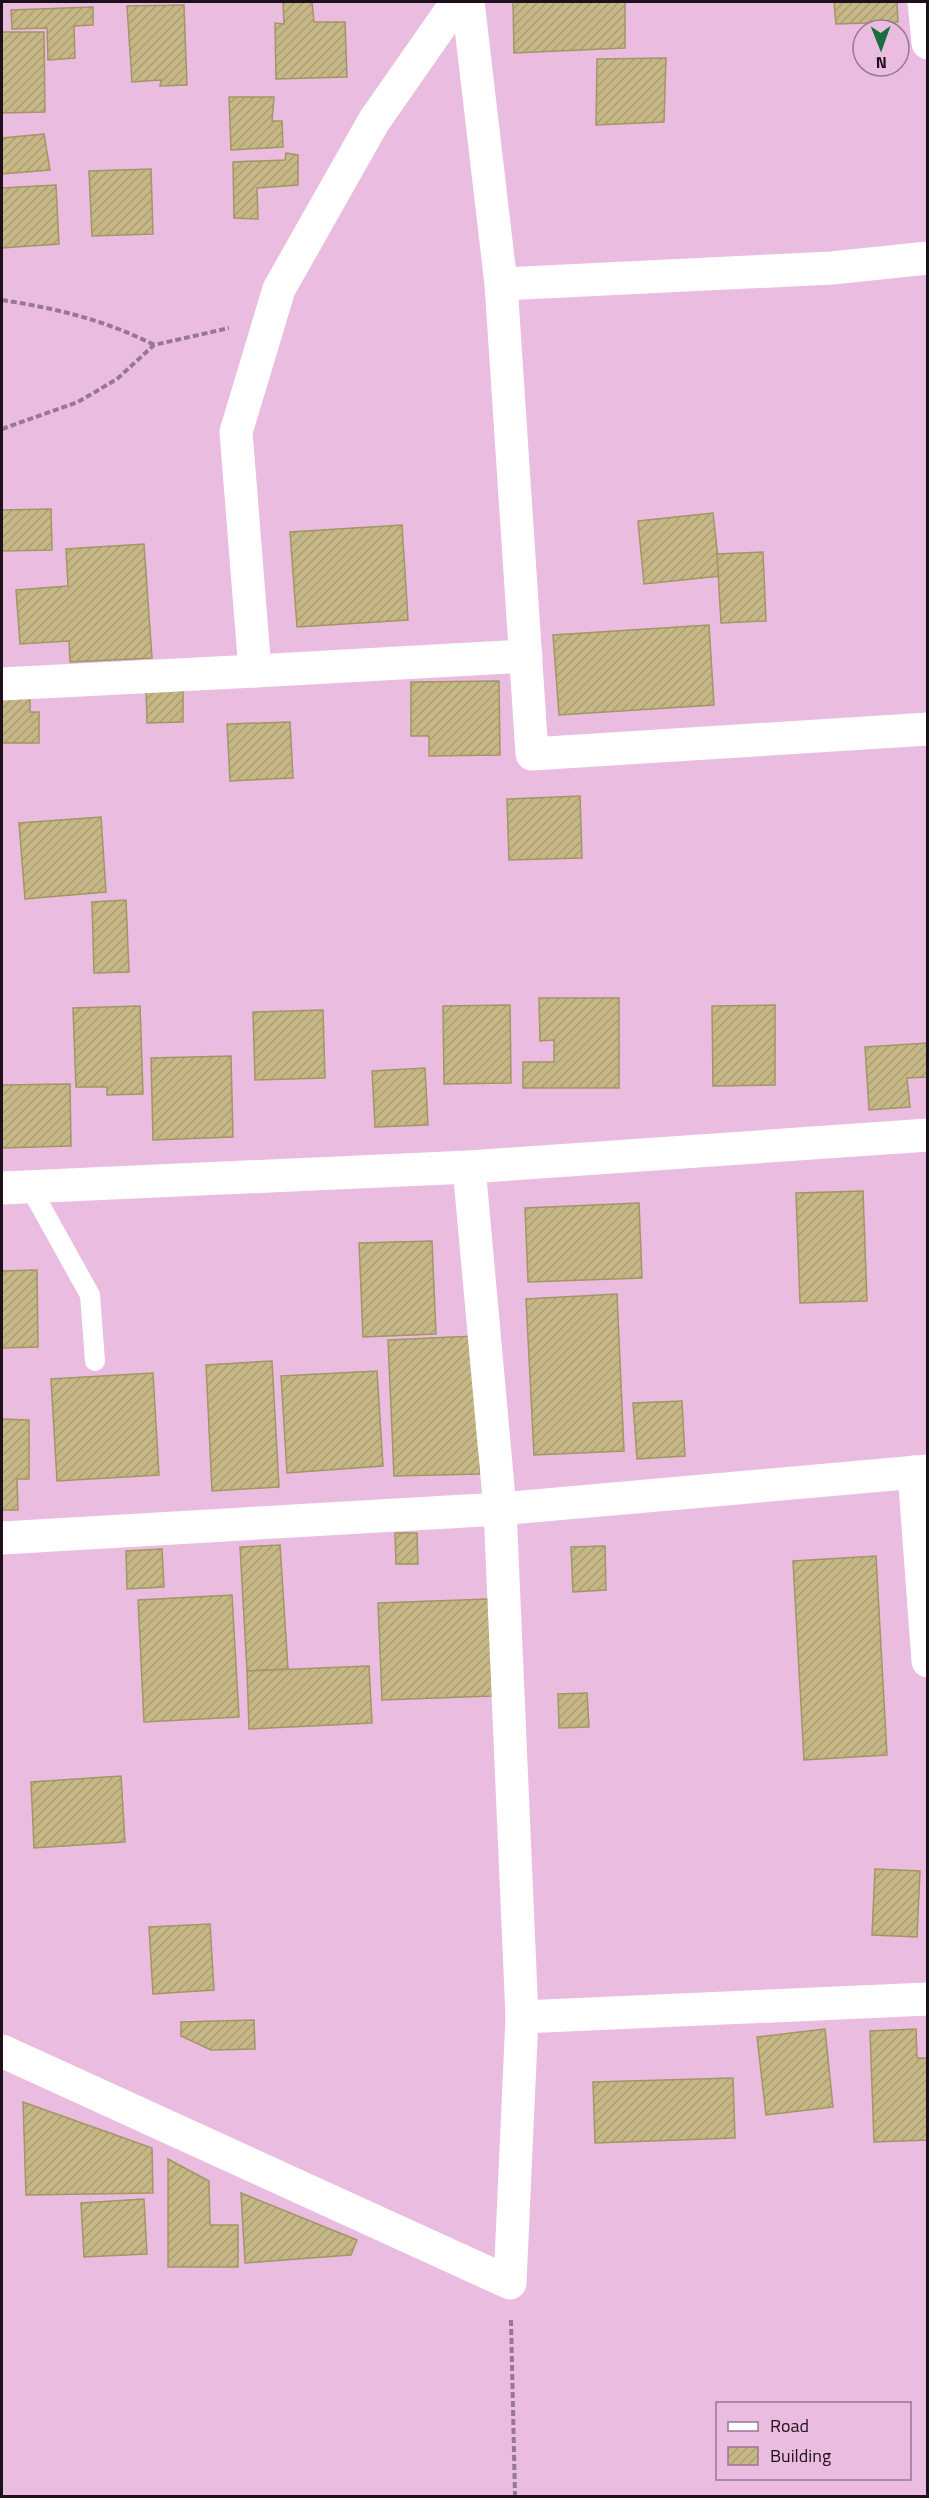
<svg xmlns="http://www.w3.org/2000/svg" width="929" height="2498" viewBox="0 0 929 2498" font-family="'Titillium Web',sans-serif">
	<defs>
		<pattern id="building-hatch" width="6" height="6" patternUnits="userSpaceOnUse" patternTransform="scale(1.5)"><rect width="6" height="6" fill="#c6b886"/><path d="M-1 1l2-2M0 6l6-6M5 7l2-2" fill="none" stroke="#aa9d73"/></pattern>
	</defs>
	<rect width="100%" height="100%" fill="#eabde0"/>
	<g fill="url(#building-hatch)" stroke="#a39564" stroke-width="1.5">
		<polygon points="283,2 312,2 314,22 345,22 347,77 276,79 275,23 284,24"/>
		<polygon points="513,2 625,2 625,48 514,53"/>
		<polygon points="834,2 897,2 898,22 836,24"/>
		<polygon points="184,5 187,85 160,86 161,80 132,82 127,6"/>
		<polygon points="93,7 93,25 74,26 75,58 48,60 47,28 12,29 11,10"/>
		<polygon points="2,11 2,32 44,32 45,112 2,113"/>
		<polygon points="666,58 664,122 596,125 597,59"/>
		<polygon points="229,97 274,97 272,121 282,121 283,147 231,150"/>
		<polygon points="44,134 50,170 2,174 2,138"/>
		<polygon points="286,153 298,155 298,185 257,188 258,219 234,218 233,162 285,160"/>
		<polygon points="151,169 153,234 92,236 89,171"/>
		<polygon points="56,185 59,244 2,248 2,188"/>
		<polygon points="51,509 52,550 2,551 2,510"/>
		<polygon points="713,513 720,576 644,584 638,521"/>
		<polygon points="402,525 408,620 297,627 290,532"/>
		<polygon points="144,544 152,658 70,662 69,641 20,644 16,590 68,586 66,549"/>
		<polygon points="763,552 766,621 721,623 717,554"/>
		<polygon points="709,625 714,705 559,715 553,635"/>
		<polygon points="499,681 500,755 429,756 429,736 411,736 411,682"/>
		<polygon points="183,687 183,722 147,723 146,688"/>
		<polygon points="30,694 30,712 39,712 39,743 2,743 2,695"/>
		<polygon points="290,722 293,778 230,781 227,724"/>
		<polygon points="580,796 582,858 509,860 507,799"/>
		<polygon points="101,817 106,892 25,899 19,823"/>
		<polygon points="126,900 129,972 94,973 92,902"/>
		<polygon points="539,998 619,998 619,1088 523,1088 523,1062 554,1062 554,1040 540,1041"/>
		<polygon points="510,1005 511,1083 444,1084 443,1006"/>
		<polygon points="775,1005 775,1085 713,1086 712,1006"/>
		<polygon points="140,1006 143,1094 107,1095 107,1087 76,1087 73,1008"/>
		<polygon points="323,1010 325,1078 255,1080 253,1012"/>
		<polygon points="928,1043 928,1077 907,1078 910,1107 869,1110 865,1047"/>
		<polygon points="231,1056 233,1137 153,1140 151,1058"/>
		<polygon points="425,1068 428,1125 375,1127 372,1071"/>
		<polygon points="70,1084 71,1146 2,1148 2,1085"/>
		<polygon points="863,1191 867,1301 800,1303 796,1193"/>
		<polygon points="639,1203 642,1278 528,1282 525,1208"/>
		<polygon points="432,1241 436,1334 363,1337 359,1243"/>
		<polygon points="37,1270 38,1347 2,1348 2,1271"/>
		<polygon points="617,1294 624,1451 534,1455 526,1299"/>
		<polygon points="475,1336 480,1474 394,1476 388,1340"/>
		<polygon points="272,1361 279,1487 212,1491 206,1365"/>
		<polygon points="377,1371 383,1466 287,1473 281,1376"/>
		<polygon points="153,1373 159,1475 57,1481 51,1379"/>
		<polygon points="682,1401 685,1456 637,1459 633,1403"/>
		<polygon points="2,1419 29,1420 29,1479 17,1479 18,1510 2,1510"/>
		<polygon points="395,1533 417,1533 418,1564 396,1564"/>
		<polygon points="280,1545 288,1669 247,1671 240,1547"/>
		<polygon points="605,1546 606,1590 573,1592 571,1547"/>
		<polygon points="162,1549 164,1587 127,1589 126,1551"/>
		<polygon points="876,1556 887,1755 804,1760 793,1561"/>
		<polygon points="232,1595 239,1717 144,1722 138,1600"/>
		<polygon points="488,1599 492,1696 382,1700 378,1603"/>
		<polygon points="369,1666 372,1723 249,1729 247,1671"/>
		<polygon points="587,1693 589,1727 559,1728 558,1694"/>
		<polygon points="121,1776 125,1842 34,1848 31,1782"/>
		<polygon points="875,1869 920,1871 917,1937 872,1935"/>
		<polygon points="210,1924 214,1990 153,1994 149,1927"/>
		<polygon points="254,2020 255,2049 211,2050 181,2036 181,2022"/>
		<polygon points="825,2029 833,2107 766,2115 757,2037"/>
		<polygon points="916,2029 917,2058 928,2058 928,2140 874,2142 870,2031"/>
		<polygon points="733,2078 735,2138 595,2143 593,2082"/>
		<polygon points="23,2102 152,2148 153,2193 26,2195"/>
		<polygon points="168,2159 209,2181 210,2225 238,2225 238,2267 168,2267"/>
		<polygon points="241,2193 357,2240 351,2255 245,2263"/>
		<polygon points="144,2199 147,2254 84,2257 81,2203"/>
	</g>
	<g fill="none" stroke-linecap="round" stroke-linejoin="round">
		<g stroke="#987791" stroke-width="4" stroke-dasharray="6 3" stroke-linecap="butt">
			<path d="M2,300C54,308 106,320 154,345"/>
			<polyline points="2,429 78,402 117,379 154,345 229,328"/>
			<polyline points="511,2320 515,2496"/>
		</g>
		<polyline stroke="#fff" stroke-width="20" points="30,1187 90,1295 95,1361"/>
		<g stroke="#fff" stroke-width="33">
			<polyline points="468,2 501,284 532,754 928,729"/>
			<polyline points="924,2 928,43"/>
			<polyline points="501,284 832,268 928,258"/>
			<polyline points="255,671 526,656"/>
			<polyline points="2,684 255,671 236,432 279,289 374,121 457,2"/>
			<polyline points="2,1188 469,1167 928,1135"/>
			<polyline points="914,1472 928,1661"/>
			<polyline points="2,1538 500,1509 928,1471"/>
			<polyline points="522,2017 928,1999"/>
			<polyline points="2,2051 510,2283 522,2017 500,1509 469,1167"/>
		</g>
	</g>
	<rect width="929" height="2498" fill="none" stroke="#1f0f1c" stroke-width="6"/>
	<rect x="716" y="2402" width="195" height="78" fill="#eabde0" stroke="#997792" stroke-width="1.5"/>
	<rect x="728" y="2422" width="30" height="9" fill="#ffffff" stroke="#997792" stroke-width="1.5"/>
	<text x="770" y="2432" font-size="18" fill="#1f0f1c">Road</text>
	<rect x="728" y="2447" width="30" height="18" fill="url(#building-hatch)" stroke="#997792" stroke-width="1.5"/>
	<text x="770" y="2462" font-size="18" fill="#1f0f1c">Building</text>
	<g transform="translate(881 48) rotate(179)"><circle r="28" fill="#eabde0" stroke="#997792" stroke-width="1.5"/>
	<path d="M0-4.5L10 22L0 15L-10 22Z" fill="#196e40"/>
	<text y="-9" font-size="16" font-weight="bold" text-anchor="middle" fill="#1f0f1c">N</text>
	</g>
</svg>
